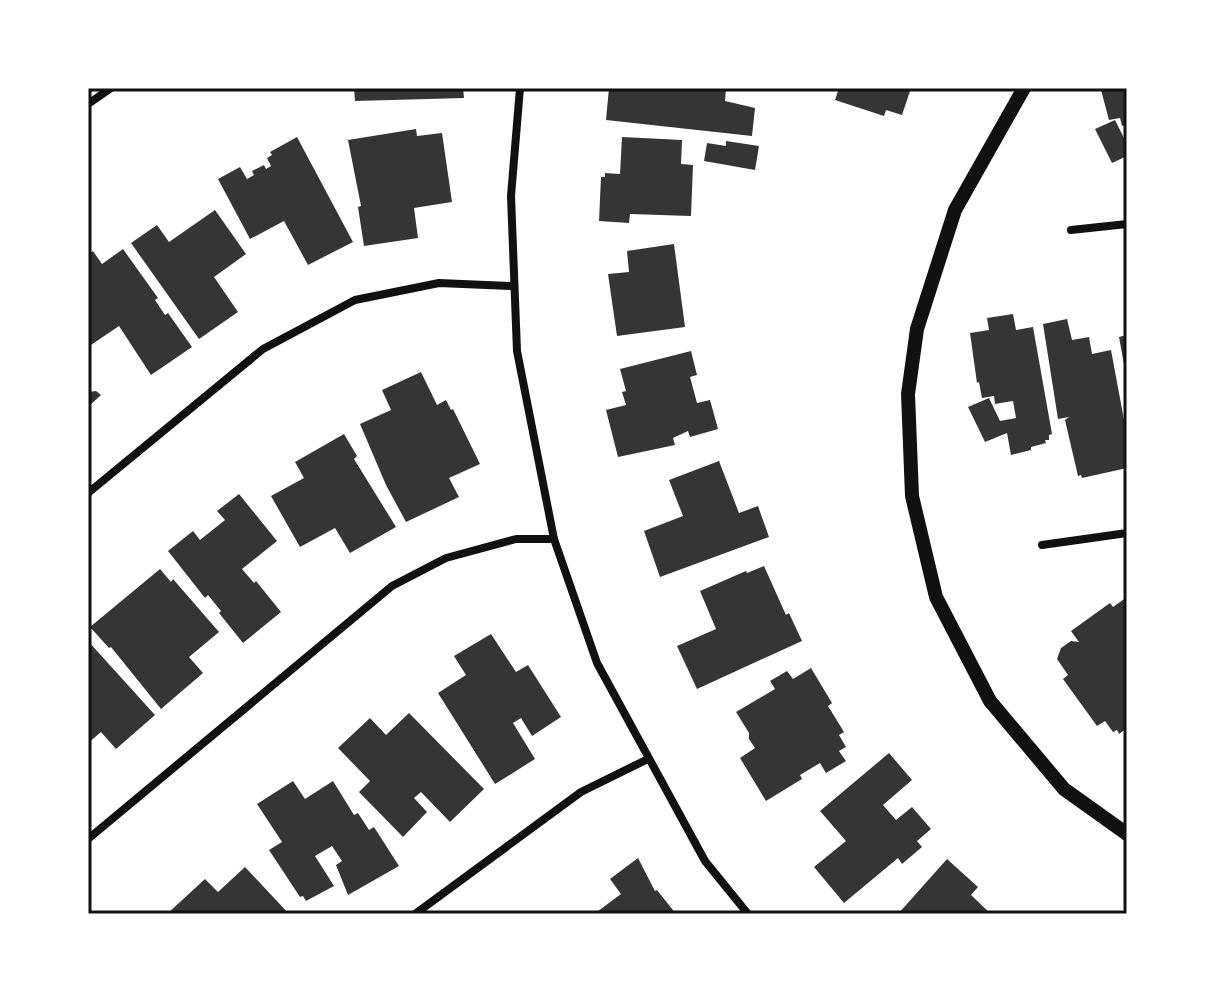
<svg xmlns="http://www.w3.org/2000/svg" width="1215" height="1002" viewBox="0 0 1215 1002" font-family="Manrope,sans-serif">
	<rect width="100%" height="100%" fill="#fff"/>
	<g fill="#353535">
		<polygon points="354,88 463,88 464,98 355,101"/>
		<polygon points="609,88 726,88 725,101 755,108 752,136 606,120"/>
		<polygon points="839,88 911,88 902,115 886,110 884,116 835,100"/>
		<polygon points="1103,88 1127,88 1127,125 1122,126 1120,118 1109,120 1101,90"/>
		<polygon points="1115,120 1127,144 1127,156 1112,163 1095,129"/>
		<polygon points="416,129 417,136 442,133 452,202 414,208 418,238 364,246 358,207 361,206 348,140"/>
		<polygon points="297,137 353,242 308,265 284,221 250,239 218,179 240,167 247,179 254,175 252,171 264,165 266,169 271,166 267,158 272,155 270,152"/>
		<polygon points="622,137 682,140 681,164 693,165 691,216 630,214 629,223 599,221 601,177 605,177 605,173 620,174"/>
		<polygon points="726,141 759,146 755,170 704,161 707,143 726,146"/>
		<polygon points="215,210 246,254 214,277 238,312 199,339 131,243 157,225 169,242"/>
		<polygon points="674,244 685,327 617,336 608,274 629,272 627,251"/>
		<polygon points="123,249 158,298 155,300 165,315 168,313 192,347 151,375 119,326 88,347 88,255 93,251 102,264"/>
		<polygon points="1013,314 1016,330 1033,327 1052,434 1049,435 1049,440 1045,440 1046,443 1031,447 1031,450 1011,455 1007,433 985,442 968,407 989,398 1000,421 1016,418 1013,401 995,404 994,396 982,398 979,382 977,383 970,333 989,330 987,318"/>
		<polygon points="1067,319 1072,340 1089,337 1092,354 1111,350 1127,436 1127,468 1082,478 1081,475 1078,476 1065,420 1069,417 1058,419 1043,324"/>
		<polygon points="1127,335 1127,370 1125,370 1119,337"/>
		<polygon points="691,351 697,375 690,377 697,403 710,400 718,429 690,437 688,431 673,438 675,445 618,457 606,410 626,405 622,392 626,391 620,369"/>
		<polygon points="421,372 437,405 446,400 451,410 453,409 480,464 449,478 459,497 406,522 386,485 360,424 391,410 382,390"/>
		<polygon points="96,391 101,395 88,407 88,392"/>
		<polygon points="344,434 357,456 354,459 396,527 350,553 335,528 300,547 271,496 304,478 295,462"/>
		<polygon points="719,461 739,513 758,506 769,537 660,577 644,531 683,516 669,480"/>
		<polygon points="239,494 277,541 242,569 254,583 256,581 281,612 243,643 219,613 221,611 208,595 205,598 168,551 193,531 200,540 225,520 217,511"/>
		<polygon points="764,566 786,615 789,613 802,641 697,689 677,646 716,629 700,591 746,571 747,573"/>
		<polygon points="160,569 171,582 173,579 219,632 189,657 203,673 161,709 111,647 109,648 90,627"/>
		<polygon points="1127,597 1127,728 1119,734 1117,730 1113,732 1105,721 1097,726 1063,679 1068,675 1057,659 1061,648 1071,641 1079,642 1071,631 1110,603 1113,607"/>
		<polygon points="491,634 516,672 528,665 561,717 532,736 521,718 513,723 535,759 495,784 438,693 466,675 454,656"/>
		<polygon points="88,641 155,715 116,749 101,732 88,743"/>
		<polygon points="811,668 832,703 828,706 844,732 839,735 846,747 839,751 846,761 826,773 820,763 800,775 802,779 766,801 740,758 755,748 749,739 749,733 736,712 775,689 770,681 787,671 793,679"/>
		<polygon points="409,713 484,789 450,822 421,792 414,798 427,812 403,837 359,792 370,781 338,748 370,718 386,735"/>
		<polygon points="889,753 912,780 883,805 896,820 912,807 931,829 917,841 922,847 902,864 898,858 844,903 814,867 846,841 820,811"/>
		<polygon points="293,781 305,799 333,781 354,815 358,813 369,830 374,827 399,866 348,895 336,865 342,861 332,846 315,856 334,886 306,901 303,896 300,897 269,850 282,842 257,804"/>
		<polygon points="638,858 655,891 657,890 676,914 594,914 621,894 610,879"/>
		<polygon points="947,859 978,887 971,895 991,914 898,914"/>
		<polygon points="245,867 289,914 167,914 205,879 218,892"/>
	</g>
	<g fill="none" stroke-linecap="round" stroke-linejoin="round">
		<g stroke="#111" stroke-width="8">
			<polyline points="520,88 511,196 517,351 554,539 597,663 705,861 748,914"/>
			<polyline points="88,104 111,88"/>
			<polyline points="1071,230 1127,224"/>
			<polyline points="88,493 263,349 355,300 439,283 513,286"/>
			<polyline points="1042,545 1127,533"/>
			<polyline points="88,839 392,586 446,558 516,539 554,539"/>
			<polyline points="415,914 581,792 648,759"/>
		</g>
		<polyline stroke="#111" stroke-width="14" points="1024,88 955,210 917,329 908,394 912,496 936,597 990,701 1064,789 1127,834"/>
	</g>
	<rect width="1215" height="1002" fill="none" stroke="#ffffff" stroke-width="180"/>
	<rect x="90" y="90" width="1035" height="822" fill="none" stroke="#111" stroke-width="3"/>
</svg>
